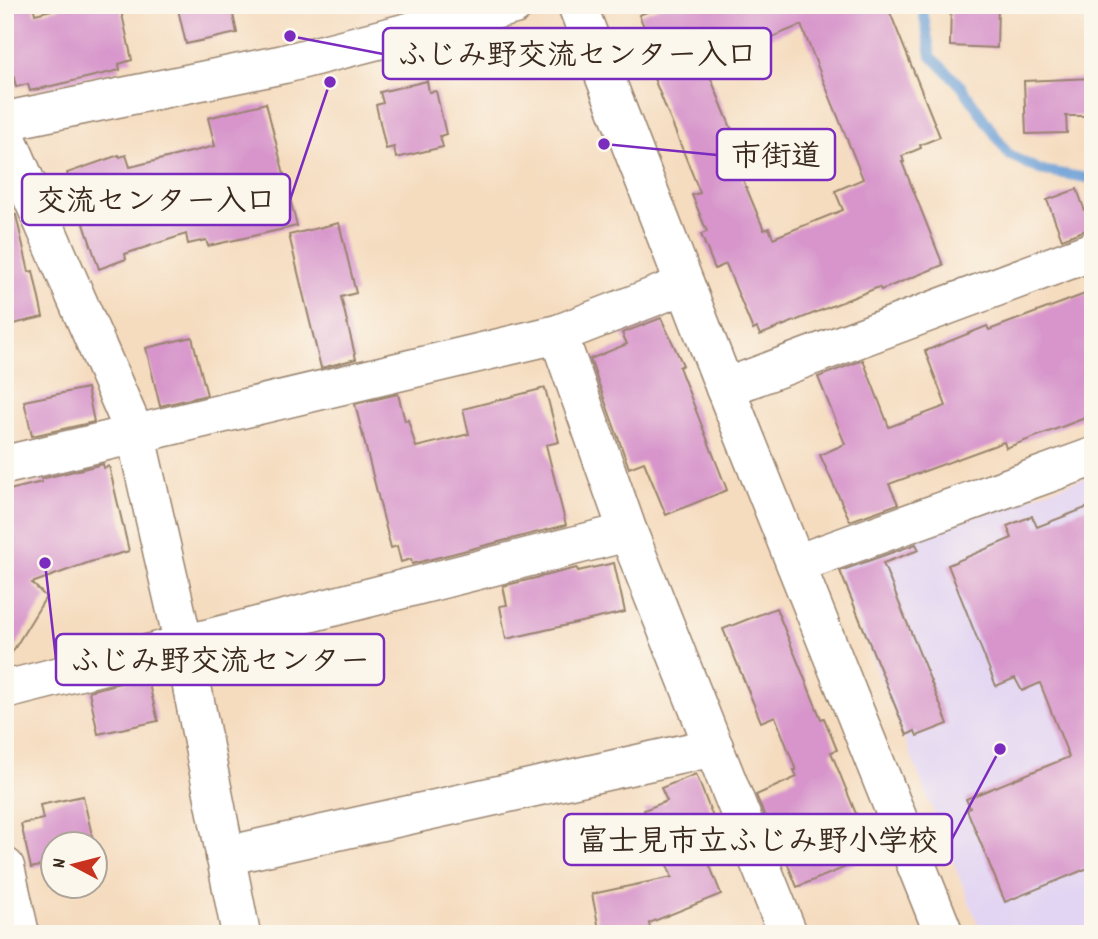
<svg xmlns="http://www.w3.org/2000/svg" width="1098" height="939" viewBox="0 0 1098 939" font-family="Dekko,'Klee One',sans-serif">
	<rect width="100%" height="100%" fill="#fbf7ec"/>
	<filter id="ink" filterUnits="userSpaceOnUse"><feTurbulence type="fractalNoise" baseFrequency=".0143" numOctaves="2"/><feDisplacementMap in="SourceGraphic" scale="14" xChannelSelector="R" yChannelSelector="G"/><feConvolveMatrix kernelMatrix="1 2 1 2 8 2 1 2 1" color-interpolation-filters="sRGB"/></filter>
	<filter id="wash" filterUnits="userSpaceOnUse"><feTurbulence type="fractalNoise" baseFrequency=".00686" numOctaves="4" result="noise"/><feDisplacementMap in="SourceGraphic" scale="28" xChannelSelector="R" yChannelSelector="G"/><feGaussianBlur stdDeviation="1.57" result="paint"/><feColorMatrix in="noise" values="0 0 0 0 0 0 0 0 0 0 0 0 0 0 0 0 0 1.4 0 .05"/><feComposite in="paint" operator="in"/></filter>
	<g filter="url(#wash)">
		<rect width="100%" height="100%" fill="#f5dcbf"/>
		<polygon fill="#e2d4f3" points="1093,475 1093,934 982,934 835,565"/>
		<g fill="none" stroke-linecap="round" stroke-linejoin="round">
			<polyline stroke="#689dd5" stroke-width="10" points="922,5 931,56 962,87 1009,155 1040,170 1093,179"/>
		</g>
		<g id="blocks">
			<g fill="#d795cb" fill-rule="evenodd">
				<polygon points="5,5 33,5 35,14 72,5 120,5 132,60 119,64 120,70 30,91 28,84 16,87 5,40"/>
				<polygon points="177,5 231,5 237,33 186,44"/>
				<path d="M665,5H887L940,137L920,145L921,148L902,156L904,162H902L943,265L881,290L879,287L760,335L757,328L753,330L726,264L715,269L701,234L707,232L692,195L700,193L653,76L663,72L639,15ZM801,25L863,179L835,191L843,210L773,238L769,228L764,230L736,163L744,160L707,69L710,67L709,63Z"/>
				<polygon points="951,5 998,5 997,48 950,46"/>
				<polygon points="1093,78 1093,116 1066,116 1067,133 1026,134 1024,81"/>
				<polygon points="427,81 429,92 436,91 446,134 440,136 443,147 396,158 394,147 386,149 376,105 383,103 380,92"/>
				<polygon points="266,103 297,226 208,246 206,240 188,244 186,234 125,254 126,259 99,269 67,173 119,155 120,157 126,155 130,167 215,146 208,118"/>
				<polygon points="1077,189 1091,228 1062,239 1047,200"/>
				<polygon points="16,215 29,272 33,271 43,317 5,326 5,217"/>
				<polygon points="339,223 356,293 341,297 356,359 321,368 289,235"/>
				<polygon points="1093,291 1093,415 1006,448 1004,442 889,484 898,504 850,521 820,455 845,444 818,377 863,360 889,427 946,406 925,351 987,326 989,330"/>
				<polygon points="661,318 683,365 679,367 727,490 666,515 644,462 629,468 590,359 627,344 622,333"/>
				<polygon points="192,337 207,395 160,406 146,348"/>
				<polygon points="87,388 94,422 32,436 24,401"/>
				<polygon points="545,388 559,442 546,445 566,525 412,564 411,559 401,562 397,546 391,548 355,404 398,394 405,421 408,420 416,447 469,434 463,409"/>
				<polygon points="103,464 104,468 109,466 129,551 90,562 32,583 46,597 5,664 5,491 42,482 41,479"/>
				<polygon points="1093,505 1093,866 1005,902 967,810 970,808 966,799 1069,757 1040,683 1022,691 1015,678 996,686 948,565 1012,538 1007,526 1032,516 1037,527"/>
				<polygon points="916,544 919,550 883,563 948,724 917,736 915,731 907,735 840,571"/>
				<polygon points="614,563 625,612 506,639 500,606 507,605 503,586 577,568 578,571"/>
				<polygon points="776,608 821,719 824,718 837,750 831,752 873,856 797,887 770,821 767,822 756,795 797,777 794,770 796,770 775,716 761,722 723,629"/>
				<polygon points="147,676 158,721 98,734 89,691"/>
				<polygon points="696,774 718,830 699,838 721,894 649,923 651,934 600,934 592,894 672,877 644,810 667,801 661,788"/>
				<polygon points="83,796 94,844 52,844 52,863 31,868 21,824 43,819 40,805"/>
			</g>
		</g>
	</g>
	<g filter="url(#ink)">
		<use href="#blocks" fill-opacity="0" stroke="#98836e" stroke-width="2"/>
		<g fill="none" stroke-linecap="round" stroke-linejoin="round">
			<defs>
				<g id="minor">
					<polyline points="577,5 725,388 944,934"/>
					<polyline points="5,121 284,64 514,5"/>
					<polyline points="5,134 136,436 184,646 241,934"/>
					<polyline points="558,334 628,532 788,934"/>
					<polyline points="725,388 1093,251"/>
					<polyline points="5,465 558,334 684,285"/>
					<polyline points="796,564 1093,457"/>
					<polyline points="5,690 628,532"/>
					<polyline points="225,856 714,747"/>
					<polyline points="5,867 20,934"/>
				</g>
			</defs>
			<use href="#minor" stroke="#98836e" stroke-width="41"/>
			<use href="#minor" stroke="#fff" stroke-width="38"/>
		</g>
	</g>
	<path fill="none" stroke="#7b2cbf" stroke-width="2.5" d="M290 36L383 54M604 144L717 155M330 82L290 200M45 563L56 659M1000 749L952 839"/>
	<g fill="#7b2cbf" stroke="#fbf7ec" stroke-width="2.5">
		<circle cx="290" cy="36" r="7"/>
		<circle cx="604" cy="144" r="7"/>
		<circle cx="330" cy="82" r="7"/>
		<circle cx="45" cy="563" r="7"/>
		<circle cx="1000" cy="749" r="7"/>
	</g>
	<g fill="#fbf7ec" stroke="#7b2cbf" stroke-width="2.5">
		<rect x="383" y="28" width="388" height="51" rx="7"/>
		<rect x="717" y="129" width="118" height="51" rx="7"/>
		<rect x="22" y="174" width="268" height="51" rx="7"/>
		<rect x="56" y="634" width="328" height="51" rx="7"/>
		<rect x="564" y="814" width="388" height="51" rx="7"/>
	</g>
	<g font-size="30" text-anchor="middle" font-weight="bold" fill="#3b2a1e">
		<text x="577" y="64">ふじみ野交流センター入口</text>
		<text x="776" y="165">市街道</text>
		<text x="156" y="210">交流センター入口</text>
		<text x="220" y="670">ふじみ野交流センター</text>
		<text x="758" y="850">富士見市立ふじみ野小学校</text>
	</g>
	<rect width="1098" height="939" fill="none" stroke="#fbf7ec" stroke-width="28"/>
	<g transform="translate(74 865) rotate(277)"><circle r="33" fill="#fbf7ec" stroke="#aea59a" stroke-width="2"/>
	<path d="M0-5L12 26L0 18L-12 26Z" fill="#c8321e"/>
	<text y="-10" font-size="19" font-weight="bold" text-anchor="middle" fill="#3b2a1e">N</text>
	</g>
</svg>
